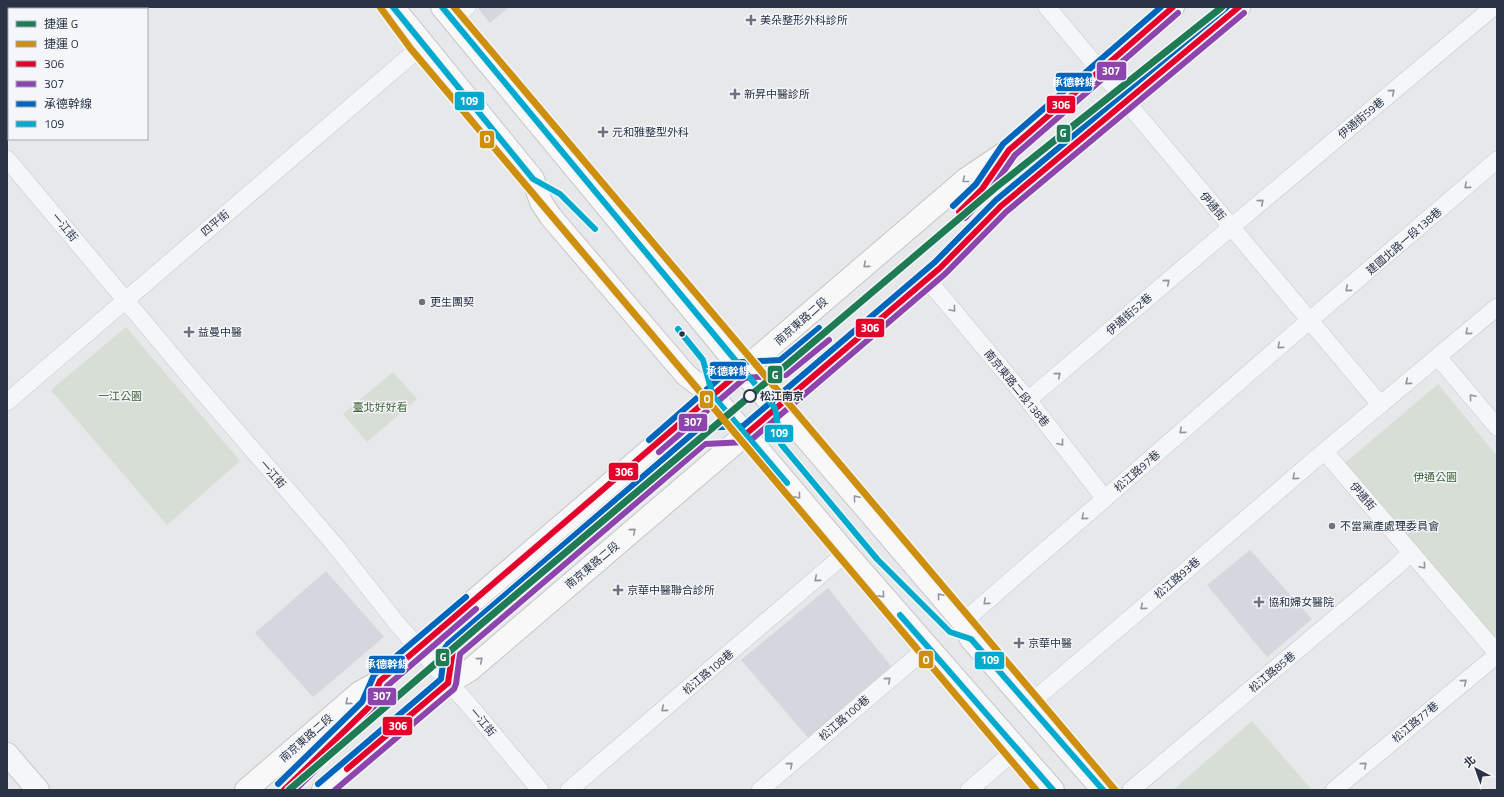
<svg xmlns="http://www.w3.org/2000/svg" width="1504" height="797" viewBox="0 0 1504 797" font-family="'Titillium Web','Noto Sans TC',sans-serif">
	<rect width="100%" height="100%" fill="#e6e8ea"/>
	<g fill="#d4d7dd">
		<polygon points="477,7 509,7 490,23"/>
		<polygon points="1250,550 1312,619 1267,657 1207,585"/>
		<polygon points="326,571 384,637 313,697 255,633"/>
		<polygon points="828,588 894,670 810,740 741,660"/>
	</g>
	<g fill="#d6ded6">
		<polygon points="126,327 240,461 167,525 51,390"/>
		<polygon points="393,372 417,399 367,442 343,414"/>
		<polygon points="1438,384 1497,456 1497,634 1493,637 1345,463"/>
		<polygon points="1252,721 1312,790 1173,790"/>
	</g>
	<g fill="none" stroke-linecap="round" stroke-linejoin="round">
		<defs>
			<g id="minor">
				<polyline points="1047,7 1374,397 1382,404"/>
				<polyline points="453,19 467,7"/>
				<polyline points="7,159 195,383 334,544 399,626 469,705 540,790"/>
				<polyline points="927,279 1028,400 1105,499"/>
				<polyline points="1438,357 1497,427"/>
				<polyline points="1028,400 1216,240 1491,9"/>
				<polyline points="7,402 423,45"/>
				<polyline points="1325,452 1497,653"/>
				<polyline points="963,622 1296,332 1497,160"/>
				<polyline points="1029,704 1167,587 1313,461 1497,307"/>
				<polyline points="569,790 846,553"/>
				<polyline points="760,790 928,647"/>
				<polyline points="969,790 1017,749"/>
				<polyline points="1131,790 1396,567 1411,552"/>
				<polyline points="1334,790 1497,655"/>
			</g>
			<polyline id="tertiary" points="7,754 38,790"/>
			<g id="secondary">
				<polyline points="393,7 533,179 541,202 551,217 686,375 713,396 846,553 1053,790"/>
				<polyline points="442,7 742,370 775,408 798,429 963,622 971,639 1103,790"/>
				<polyline points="246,790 359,693 380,681 966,179 1009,150 1173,7"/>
				<polyline points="323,790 448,683 470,670 927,279 940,268 1001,206 1239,7"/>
			</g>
		</defs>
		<use href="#minor" stroke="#c4c6c8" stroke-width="18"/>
		<use href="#tertiary" stroke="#c4c6c8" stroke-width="24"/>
		<use href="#secondary" stroke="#c4c6c8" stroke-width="24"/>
		<use href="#minor" stroke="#f5f6f7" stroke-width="17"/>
		<use href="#tertiary" stroke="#f5f6f7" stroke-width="22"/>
		<use href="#secondary" stroke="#f8f8f8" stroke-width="22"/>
		<defs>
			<g id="bus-1">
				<polyline points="959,212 982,189 1009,150 1173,7"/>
				<polyline points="746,434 940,268 1001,206 1239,7"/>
				<polyline points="448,683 453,650 493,615"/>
				<polyline points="347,769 448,683"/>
				<polyline points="284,790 369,707 380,681 742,370"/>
			</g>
			<g id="bus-2">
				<polyline points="965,218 988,194 1015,155 1178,13"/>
				<polyline points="659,452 745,378 786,375 829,340"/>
				<polyline points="295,790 375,712 387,686 476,609"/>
				<polyline points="335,790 454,689 456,684 460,654 705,444 746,442 751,440 945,274 1006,212 1244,13"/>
			</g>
			<g id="bus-3">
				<polyline points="953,206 976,184 1003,144 1161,7"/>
				<polyline points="649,440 737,363 742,362 780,360 819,328"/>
				<polyline points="278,784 362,702 374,675 466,597"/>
				<polyline points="318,784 441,679 445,648 448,644 697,430 702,428 743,426 935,262 996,200 1227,7"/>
			</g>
			<g id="bus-4">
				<polyline points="393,7 533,179 560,194 595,229"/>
				<polyline points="442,7 775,408 781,444 877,559 950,632 971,639 1103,790"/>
				<polyline points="678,329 703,360 713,396 787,483"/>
				<polyline points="900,615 1053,790"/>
			</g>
		</defs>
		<use href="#bus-1" stroke="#f4f6f9" stroke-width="9"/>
		<use href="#bus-2" stroke="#f4f6f9" stroke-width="9"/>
		<use href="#bus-3" stroke="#f4f6f9" stroke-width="9"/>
		<use href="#bus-4" stroke="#f4f6f9" stroke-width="9"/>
		<use href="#bus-1" stroke="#e4002b" stroke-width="6"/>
		<use href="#bus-2" stroke="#8e44ad" stroke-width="6"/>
		<use href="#bus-3" stroke="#0065bd" stroke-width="6"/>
		<use href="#bus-4" stroke="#00a9ce" stroke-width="6"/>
		<defs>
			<polyline id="metro-1" points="289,790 479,626 995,188 1222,7"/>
			<g id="metro-2">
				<polyline points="380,7 411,49 1036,790"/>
				<polyline points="454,7 1115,790"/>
			</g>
		</defs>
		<use href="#metro-1" stroke="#f4f6f9" stroke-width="10"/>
		<use href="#metro-2" stroke="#f4f6f9" stroke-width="10"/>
		<use href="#metro-1" stroke="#1e7b54" stroke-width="7"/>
		<use href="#metro-2" stroke="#ce8f0e" stroke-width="7"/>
	</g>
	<defs><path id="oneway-chevron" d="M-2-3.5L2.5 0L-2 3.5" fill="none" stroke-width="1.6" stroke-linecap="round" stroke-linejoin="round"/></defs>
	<g stroke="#90959e">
		<use href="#oneway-chevron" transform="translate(1392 92) rotate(-40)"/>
		<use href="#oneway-chevron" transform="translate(1467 186) rotate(139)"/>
		<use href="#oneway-chevron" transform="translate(1261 202) rotate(-40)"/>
		<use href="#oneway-chevron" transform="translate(1167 282) rotate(-41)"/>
		<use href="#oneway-chevron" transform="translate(1348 289) rotate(139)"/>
		<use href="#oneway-chevron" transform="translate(953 309) rotate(50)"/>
		<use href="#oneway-chevron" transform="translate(1468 332) rotate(139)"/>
		<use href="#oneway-chevron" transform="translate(1280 346) rotate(139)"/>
		<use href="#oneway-chevron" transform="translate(1058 375) rotate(-41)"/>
		<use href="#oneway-chevron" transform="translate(1408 382) rotate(140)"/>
		<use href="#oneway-chevron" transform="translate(1472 397) rotate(-130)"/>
		<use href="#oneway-chevron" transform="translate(1182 431) rotate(139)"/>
		<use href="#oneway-chevron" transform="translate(1061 443) rotate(52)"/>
		<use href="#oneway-chevron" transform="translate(1295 477) rotate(139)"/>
		<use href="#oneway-chevron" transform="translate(1084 517) rotate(139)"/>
		<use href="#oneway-chevron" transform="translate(1423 566) rotate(50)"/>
		<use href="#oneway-chevron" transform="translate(817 579) rotate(140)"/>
		<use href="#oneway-chevron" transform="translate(986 602) rotate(139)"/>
		<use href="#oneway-chevron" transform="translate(1143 607) rotate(140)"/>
		<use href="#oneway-chevron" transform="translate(888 680) rotate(-41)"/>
		<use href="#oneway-chevron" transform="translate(1464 682) rotate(-40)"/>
		<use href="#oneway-chevron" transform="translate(664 709) rotate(140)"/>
		<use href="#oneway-chevron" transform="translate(790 765) rotate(-41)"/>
		<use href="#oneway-chevron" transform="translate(1364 765) rotate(-40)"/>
	</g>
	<g stroke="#92969e">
		<use href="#oneway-chevron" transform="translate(965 180) rotate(142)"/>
		<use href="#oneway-chevron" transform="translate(866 265) rotate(139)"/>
		<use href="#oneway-chevron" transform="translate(798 496) rotate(50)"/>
		<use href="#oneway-chevron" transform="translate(856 498) rotate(-130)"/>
		<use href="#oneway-chevron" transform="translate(633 531) rotate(-40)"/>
		<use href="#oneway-chevron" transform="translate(882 595) rotate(49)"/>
		<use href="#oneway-chevron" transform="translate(940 596) rotate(-131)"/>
		<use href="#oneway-chevron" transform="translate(480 660) rotate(-40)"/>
		<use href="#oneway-chevron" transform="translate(348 702) rotate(139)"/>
	</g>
	<g fill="#6c737f" stroke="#f4f6f9" stroke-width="1.5">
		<path d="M749 14h4v4h4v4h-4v4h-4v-4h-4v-4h4z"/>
		<path d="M733 88h4v4h4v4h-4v4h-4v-4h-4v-4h4z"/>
		<path d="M601 126h4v4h4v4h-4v4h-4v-4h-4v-4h4z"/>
		<circle cx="422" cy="302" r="4"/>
		<path d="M187 326h4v4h4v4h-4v4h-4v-4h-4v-4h4z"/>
		<circle cx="1332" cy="526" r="4"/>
		<path d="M616 584h4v4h4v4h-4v4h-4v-4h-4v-4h4z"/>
		<path d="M1257 596h4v4h4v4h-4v4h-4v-4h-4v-4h4z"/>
		<path d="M1017 637h4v4h4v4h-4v4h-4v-4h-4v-4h4z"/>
	</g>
	<circle fill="#2b3445" stroke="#f4f6f9" stroke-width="1.5" cx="682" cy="334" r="3.5"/>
	<circle fill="#f4f6f9" stroke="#2b3445" stroke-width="2" cx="750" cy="396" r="6"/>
	<g text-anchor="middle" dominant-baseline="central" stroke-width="3" stroke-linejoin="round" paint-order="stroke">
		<g font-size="11" fill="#2b3445" stroke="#f4f6f9" text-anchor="start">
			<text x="760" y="20">美朵整形外科診所</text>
			<text x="744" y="94">新昇中醫診所</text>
			<text x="612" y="132">元和雅整型外科</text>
			<text x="430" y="302">更生團契</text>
			<text x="198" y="332">益曼中醫</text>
			<text x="1340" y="526">不當黨產處理委員會</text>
			<text x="627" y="590">京華中醫聯合診所</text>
			<text x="1268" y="602">協和婦女醫院</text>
			<text x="1028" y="643">京華中醫</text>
		</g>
		<g font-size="11" fill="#2b3445" stroke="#f4f6f9">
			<text transform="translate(1361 118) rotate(-40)">伊通街59巷</text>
			<text transform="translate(1213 206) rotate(50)">伊通街</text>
			<text transform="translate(215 223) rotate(-40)">四平街</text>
			<text transform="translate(65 227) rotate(50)">一江街</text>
			<text transform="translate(1404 241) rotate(-41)">建國北路一段138巷</text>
			<text transform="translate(1129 314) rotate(-41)">伊通街52巷</text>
			<text transform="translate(801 321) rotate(-41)">南京東路二段</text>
			<text transform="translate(1017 388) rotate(51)">南京東路二段138巷</text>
			<text transform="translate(1137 471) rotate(-41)">松江路97巷</text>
			<text transform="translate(273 474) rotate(49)">一江街</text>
			<text transform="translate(1363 496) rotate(49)">伊通街</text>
			<text transform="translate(592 565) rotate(-40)">南京東路二段</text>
			<text transform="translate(1177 578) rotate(-41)">松江路93巷</text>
			<text transform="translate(708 672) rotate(-40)">松江路108巷</text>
			<text transform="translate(1272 672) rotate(-40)">松江路85巷</text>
			<text transform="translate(844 718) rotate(-41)">松江路100巷</text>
			<text transform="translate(483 722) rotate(50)">一江街</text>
			<text transform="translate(1415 722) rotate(-40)">松江路77巷</text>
			<text transform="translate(306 738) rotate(-41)">南京東路二段</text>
		</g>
		<g font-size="11" fill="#3f6138" stroke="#f4f6f9">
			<text x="120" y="396">一江公園</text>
			<text x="380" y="407">臺北好好看</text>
			<text x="1435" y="477">伊通公園</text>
		</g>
		<g font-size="11" font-weight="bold" fill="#2b3445" stroke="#f4f6f9" text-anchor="start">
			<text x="760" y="396">松江南京</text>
		</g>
	</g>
	<g stroke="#f4f6f9" stroke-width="1.5">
		<rect x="1096" y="61" width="31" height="20" rx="4" fill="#8e44ad"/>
		<rect x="1055" y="72" width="38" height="20" rx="4" fill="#0065bd"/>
		<rect x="454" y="91" width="31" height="20" rx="4" fill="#00a9ce"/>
		<rect x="1046" y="95" width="30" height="19" rx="4" fill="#e4002b"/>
		<rect x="1056" y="124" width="15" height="19" rx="4" fill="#1e7b54"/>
		<rect x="479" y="130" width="16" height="19" rx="4" fill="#ce8f0e"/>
		<rect x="855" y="318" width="30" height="20" rx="4" fill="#e4002b"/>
		<rect x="709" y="361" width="38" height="19" rx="4" fill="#0065bd"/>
		<rect x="767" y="365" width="16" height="19" rx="4" fill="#1e7b54"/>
		<rect x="699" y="390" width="15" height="19" rx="4" fill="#ce8f0e"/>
		<rect x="678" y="413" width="30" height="19" rx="4" fill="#8e44ad"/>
		<rect x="764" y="424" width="30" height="19" rx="4" fill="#00a9ce"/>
		<rect x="608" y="462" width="31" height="19" rx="4" fill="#e4002b"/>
		<rect x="435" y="648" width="15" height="19" rx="4" fill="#1e7b54"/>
		<rect x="918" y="650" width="16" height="19" rx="4" fill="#ce8f0e"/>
		<rect x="974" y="651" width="31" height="19" rx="4" fill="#00a9ce"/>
		<rect x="368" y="655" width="38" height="19" rx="4" fill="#0065bd"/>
		<rect x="367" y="687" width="30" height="19" rx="4" fill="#8e44ad"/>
		<rect x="382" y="716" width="31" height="20" rx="4" fill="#e4002b"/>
	</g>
	<g font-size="11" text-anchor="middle" font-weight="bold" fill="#fff">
		<text x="1111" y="75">307</text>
		<text x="1074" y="86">承德幹線</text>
		<text x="469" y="105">109</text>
		<text x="1061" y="109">306</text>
		<text x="1063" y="137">G</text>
		<text x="487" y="143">O</text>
		<text x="870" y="332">306</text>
		<text x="728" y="375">承德幹線</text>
		<text x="775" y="379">G</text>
		<text x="707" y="403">O</text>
		<text x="693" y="426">307</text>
		<text x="779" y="437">109</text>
		<text x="624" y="476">306</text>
		<text x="443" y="661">G</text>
		<text x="926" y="664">O</text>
		<text x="990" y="664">109</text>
		<text x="387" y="668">承德幹線</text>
		<text x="382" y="700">307</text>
		<text x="398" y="730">306</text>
	</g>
	<rect width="1504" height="797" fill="none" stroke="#2b3445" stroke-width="16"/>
	<rect x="8" y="8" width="140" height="132" fill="#f4f6f9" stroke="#a4a8b1"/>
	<rect x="16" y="21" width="20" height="6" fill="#1e7b54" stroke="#a4a8b1"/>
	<text x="44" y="28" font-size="12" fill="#2b3445">捷運 G</text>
	<rect x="16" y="41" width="20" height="6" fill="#ce8f0e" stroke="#a4a8b1"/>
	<text x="44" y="48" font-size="12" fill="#2b3445">捷運 O</text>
	<rect x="16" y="61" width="20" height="6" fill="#e4002b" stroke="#a4a8b1"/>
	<text x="44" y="68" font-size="12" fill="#2b3445">306</text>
	<rect x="16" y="81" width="20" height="6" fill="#8e44ad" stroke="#a4a8b1"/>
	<text x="44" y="88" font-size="12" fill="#2b3445">307</text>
	<rect x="16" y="101" width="20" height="6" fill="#0065bd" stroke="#a4a8b1"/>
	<text x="44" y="108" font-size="12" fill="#2b3445">承德幹線</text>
	<rect x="16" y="121" width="20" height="6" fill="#00a9ce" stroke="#a4a8b1"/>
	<text x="44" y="128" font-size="12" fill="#2b3445">109</text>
	<g transform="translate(1476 769) rotate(319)" stroke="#f4f6f9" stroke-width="3" paint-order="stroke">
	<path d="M0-3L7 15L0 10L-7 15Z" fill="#2b3445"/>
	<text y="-6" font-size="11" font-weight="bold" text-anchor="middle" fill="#2b3445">北</text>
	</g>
</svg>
